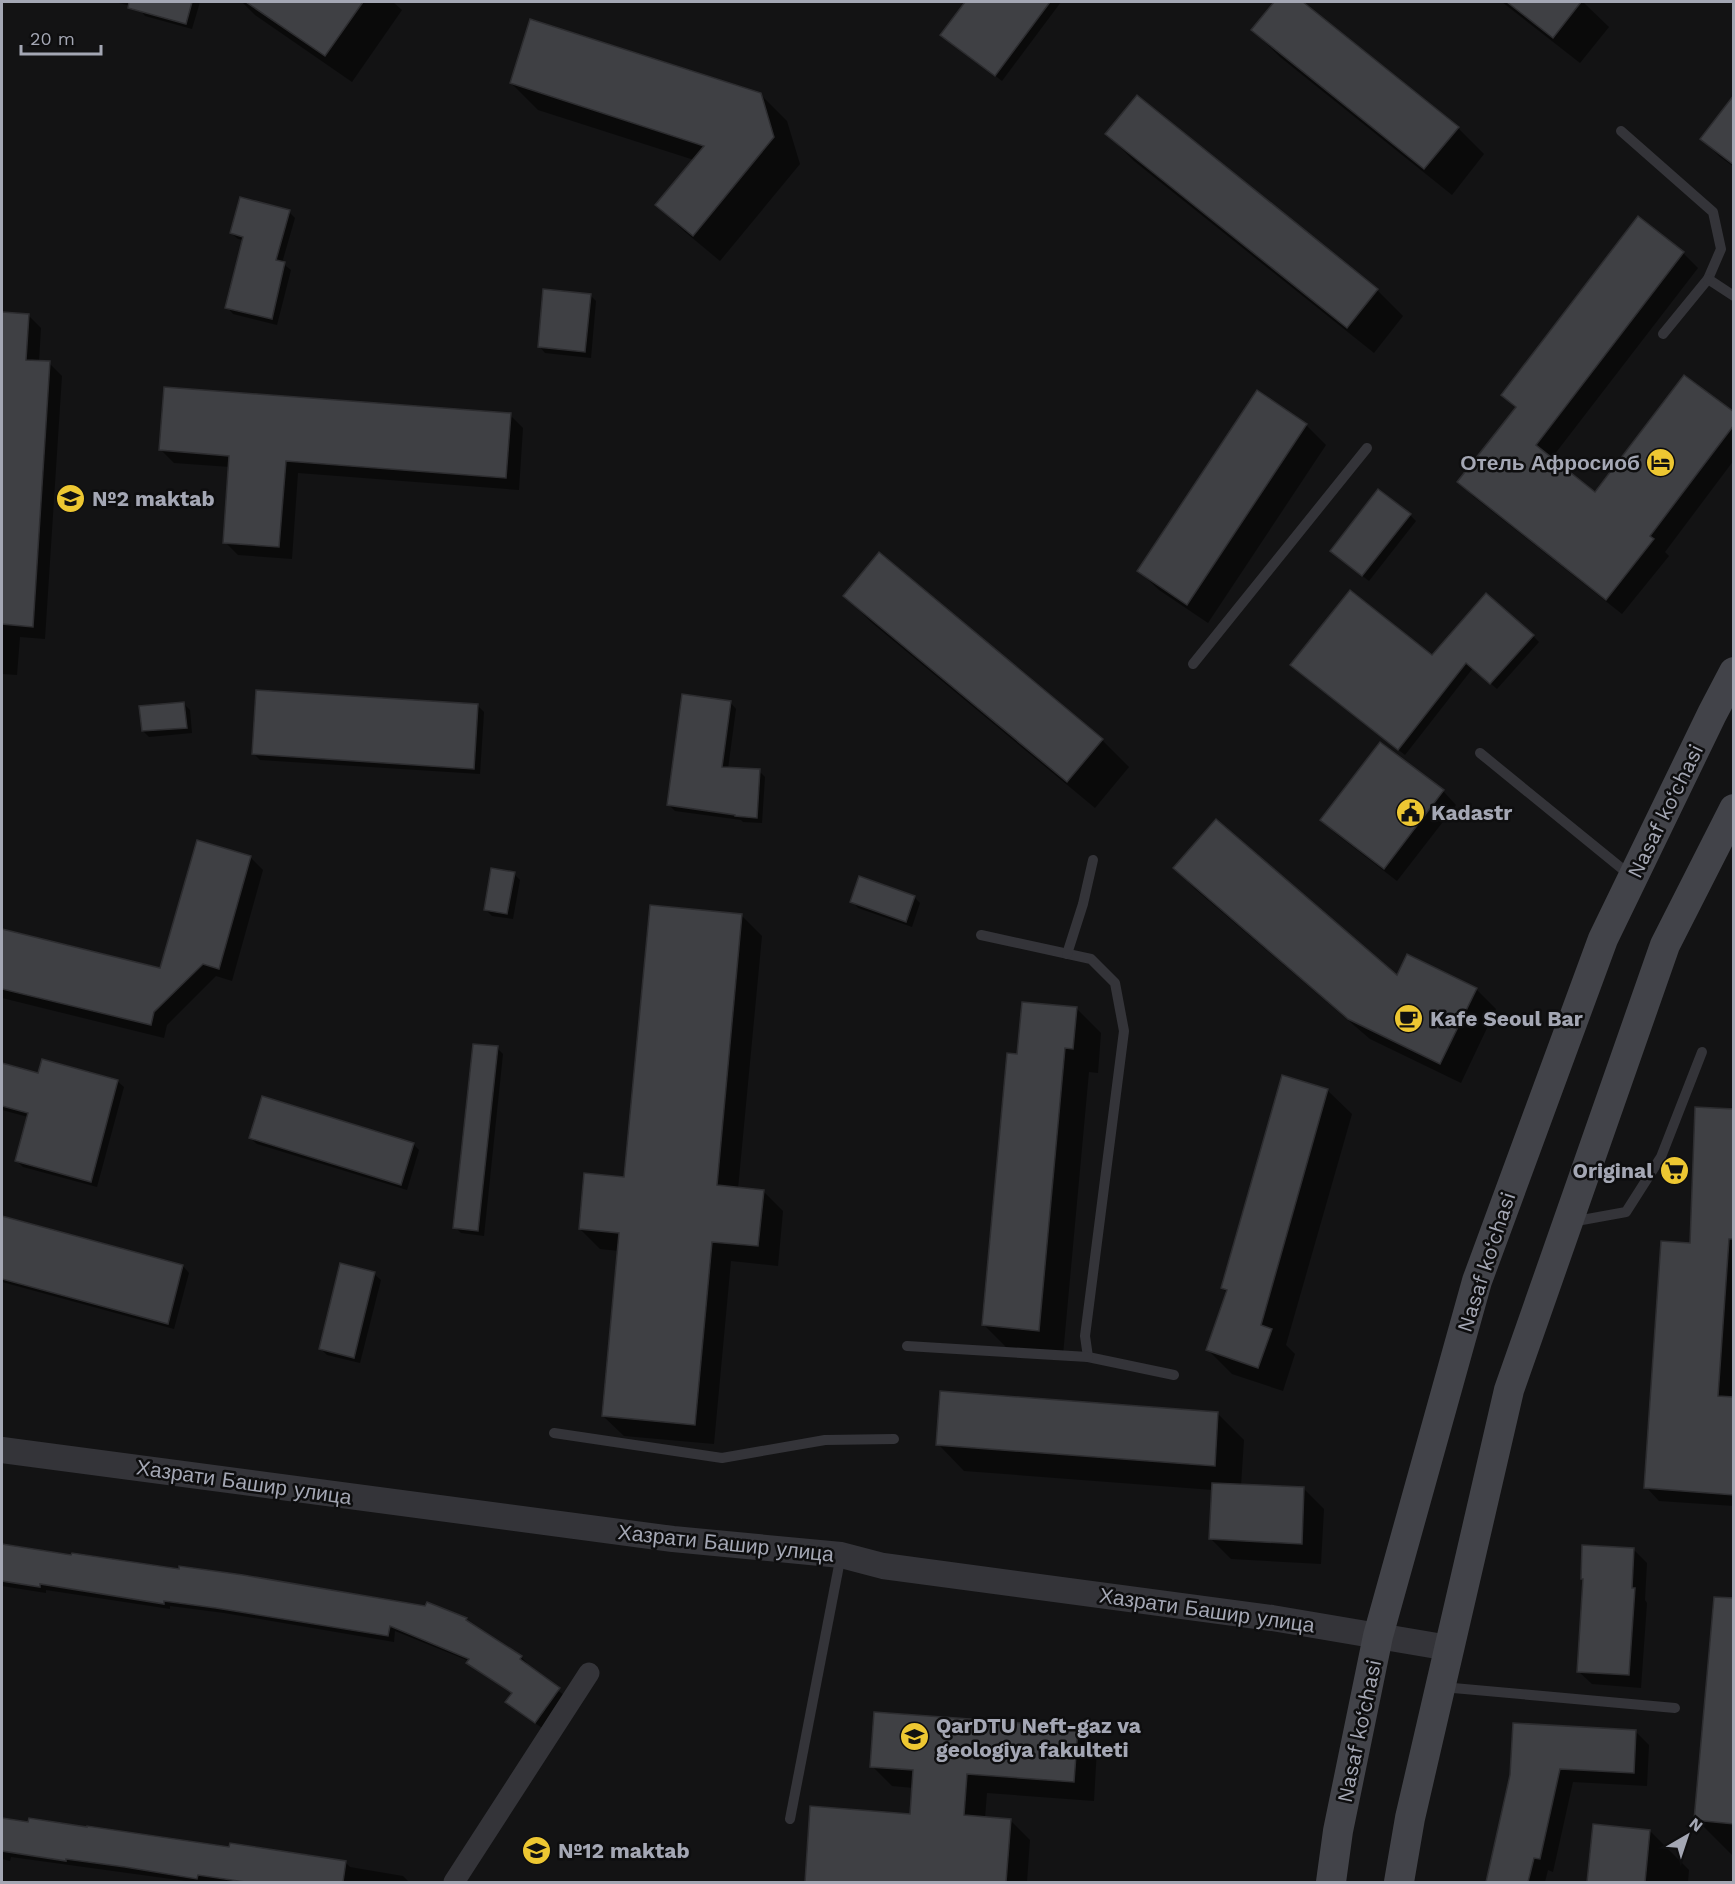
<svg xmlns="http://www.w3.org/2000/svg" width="1735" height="1884" viewBox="0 0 1735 1884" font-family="'Work Sans',sans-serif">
	<rect width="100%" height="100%" fill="#131314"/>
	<g fill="#0007">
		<polygon points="115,2 200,2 192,29 145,16 139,8"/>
		<polygon points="242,2 393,2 402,10 352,82 255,15"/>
		<polygon points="967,2 1061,2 1002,81 942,35"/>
		<polygon points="1276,2 1301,2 1458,128 1484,154 1452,195 1280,57 1253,30"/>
		<polygon points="1502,2 1583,2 1609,27 1580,63"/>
		<polygon points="511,83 760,94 787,121 800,164 720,261 684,231 657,205 694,160 538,110"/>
		<polygon points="1734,98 1734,167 1719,156 1702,139"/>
		<polygon points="1107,134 1377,290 1403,316 1374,353 1134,161"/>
		<polygon points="289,212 295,218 282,263 291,270 277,325 233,314 227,307 243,240 238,239 231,233"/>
		<polygon points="1683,253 1698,268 1551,459 1596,495 1734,414 1734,460 1665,552 1669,556 1622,614 1474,497 1459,481 1517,409 1503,395"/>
		<polygon points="590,295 596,301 591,358 545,353 539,346"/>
		<polygon points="2,313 28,315 41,328 39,362 49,363 62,376 45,639 20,637 17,675 2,674"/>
		<polygon points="510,415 523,428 519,490 298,473 292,559 238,555 225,542 230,467 174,463 161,450"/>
		<polygon points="1306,425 1326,445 1208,623 1159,590 1139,571"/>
		<polygon points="1410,515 1416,521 1369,581 1338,557"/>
		<polygon points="879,555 1102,740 1129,767 1095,808 871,622 845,596"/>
		<polygon points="1533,636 1539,642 1497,689 1473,668 1405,755 1298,671 1432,657"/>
		<polygon points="730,702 736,709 728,769 759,771 765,777 762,823 743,822 741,820 675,811 669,805"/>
		<polygon points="184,704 190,710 192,733 149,737 143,731"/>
		<polygon points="478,706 484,712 480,774 260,760 254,754"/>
		<polygon points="1381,744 1443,791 1456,805 1397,881 1335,833 1322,820"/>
		<polygon points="250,857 263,870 232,981 216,976 167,1025 164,1038 2,998 2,931 161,970"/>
		<polygon points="1175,868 1397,978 1476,989 1496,1009 1461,1083 1370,1039 1195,889"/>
		<polygon points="514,874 520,880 513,919 492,916 485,909"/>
		<polygon points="914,897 920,903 912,927 858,908 852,901"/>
		<polygon points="742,916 762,936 738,1189 763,1191 783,1211 778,1266 731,1261 714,1444 624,1436 603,1416 619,1251 600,1249 580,1229 626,1178"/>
		<polygon points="1076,1008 1101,1033 1098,1073 1089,1072 1063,1355 1009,1350 984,1325 1019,1056"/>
		<polygon points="497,1048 503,1054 484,1236 461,1233 455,1227"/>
		<polygon points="2,1065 39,1075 117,1081 124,1087 97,1187 23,1167 17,1161 28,1117 2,1110"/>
		<polygon points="1327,1090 1352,1114 1286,1345 1295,1354 1283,1391 1232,1374 1208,1350 1227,1293 1222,1288"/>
		<polygon points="1734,1110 1734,1367 1731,1399 1734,1399 1734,1506 1659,1501 1646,1487 1691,1245"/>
		<polygon points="250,1138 413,1144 419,1150 407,1190 257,1144"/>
		<polygon points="2,1218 183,1266 189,1273 174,1329 2,1282"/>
		<polygon points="374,1274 381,1280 360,1363 327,1355 321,1349"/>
		<polygon points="1218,1414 1244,1440 1241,1486 1304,1489 1324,1509 1321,1564 1231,1559 1211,1539 1213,1490 964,1471 938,1444"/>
		<polygon points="2,1547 466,1619 473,1626 521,1657 527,1663 526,1666 565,1696 542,1728 514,1708 513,1694 474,1669 468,1663 469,1661 395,1631 394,1642 224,1613 170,1606 170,1609 46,1590 46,1593 2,1586"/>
		<polygon points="1634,1550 1647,1563 1645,1600 1647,1603 1641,1688 1592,1684 1578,1671 1585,1581 1582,1579"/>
		<polygon points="1734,1600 1734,1857 1696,1819"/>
		<polygon points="1077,1728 1097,1748 1094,1801 987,1793 985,1818 1010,1820 1030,1840 1027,1882 806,1882 811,1808 912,1815 914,1788 892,1786 872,1766"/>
		<polygon points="1635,1731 1649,1745 1647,1786 1573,1782 1553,1872 1548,1870 1545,1882 1488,1882 1511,1775"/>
		<polygon points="2,1819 345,1862 350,1867 403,1876 409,1882 216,1882 204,1881 203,1882 193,1882 11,1857 10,1861 2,1859"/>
		<polygon points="1594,1826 1650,1831 1689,1870 1688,1882 1589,1882"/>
	</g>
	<g fill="#3f4044" stroke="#2d2d30" stroke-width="1.5">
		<polygon points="129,2 192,2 186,24 128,8"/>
		<polygon points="246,2 363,2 325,56"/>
		<polygon points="965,2 1050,2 995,76 940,35"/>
		<polygon points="1274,2 1303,2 1459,127 1424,169 1251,30"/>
		<polygon points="1507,2 1581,2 1553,38"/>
		<polygon points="530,19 761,93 774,137 693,236 655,205 704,146 510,83"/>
		<polygon points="1137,95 1378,289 1347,328 1105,134"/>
		<polygon points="1734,95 1734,165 1700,139"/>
		<polygon points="240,197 290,210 276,260 285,262 272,319 225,308 243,237 230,233"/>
		<polygon points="1638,216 1684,252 1536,445 1595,492 1684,375 1734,412 1734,425 1650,536 1654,539 1606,600 1457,482 1516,407 1501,395"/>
		<polygon points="543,289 591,294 585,352 538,347"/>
		<polygon points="2,312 29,314 26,360 50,361 33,627 2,624"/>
		<polygon points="164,387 511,413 506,478 286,461 279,547 223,543 229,456 159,450"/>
		<polygon points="1257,390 1307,424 1187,605 1137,571"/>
		<polygon points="1378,489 1411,514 1362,576 1330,551"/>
		<polygon points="879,552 1103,739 1067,782 843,596"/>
		<polygon points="1350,590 1432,655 1486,593 1534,635 1490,684 1466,663 1398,750 1290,665"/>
		<polygon points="256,690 478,704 474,769 252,754"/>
		<polygon points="682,694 731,701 722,767 760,769 757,818 735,816 735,815 667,805"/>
		<polygon points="184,702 187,728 142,731 139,706"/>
		<polygon points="1380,742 1444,790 1384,869 1320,820"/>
		<polygon points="1216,819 1397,975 1407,954 1477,988 1440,1064 1348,1019 1173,868"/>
		<polygon points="197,840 251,856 219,969 203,964 154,1012 151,1025 2,989 2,929 160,968"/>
		<polygon points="491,868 515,872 507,914 484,910"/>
		<polygon points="859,876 915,896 906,922 850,902"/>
		<polygon points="650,905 742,914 717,1185 764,1190 758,1246 712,1242 695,1425 602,1416 619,1233 579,1229 584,1173 624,1177"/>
		<polygon points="1022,1002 1077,1007 1073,1049 1065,1048 1039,1331 982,1325 1007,1053 1017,1054"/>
		<polygon points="473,1044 498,1046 478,1231 453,1228"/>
		<polygon points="42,1059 118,1080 91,1182 15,1161 28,1113 2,1106 2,1063 38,1073"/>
		<polygon points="1282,1075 1328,1089 1261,1325 1272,1329 1258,1368 1206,1350 1227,1290 1221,1288"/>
		<polygon points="262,1096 414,1143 401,1185 249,1138"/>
		<polygon points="1695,1107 1734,1109 1734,1239 1729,1239 1718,1396 1734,1397 1734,1495 1644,1488 1661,1241 1690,1243"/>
		<polygon points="2,1216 183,1265 168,1324 2,1279"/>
		<polygon points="340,1263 375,1272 354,1358 319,1349"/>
		<polygon points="940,1391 1218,1412 1215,1466 936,1445"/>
		<polygon points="1212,1483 1304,1487 1302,1544 1209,1539"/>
		<polygon points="2,1544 71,1555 72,1553 179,1569 179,1566 243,1575 425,1606 427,1602 467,1618 466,1620 522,1656 520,1659 560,1688 535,1723 505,1702 512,1693 466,1663 469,1659 390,1626 388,1636 216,1608 164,1601 164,1604 40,1584 40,1587 2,1581"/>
		<polygon points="1582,1545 1634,1548 1632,1588 1635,1588 1629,1675 1577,1672 1583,1579 1581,1579"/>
		<polygon points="1714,1597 1734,1598 1734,1824 1694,1820"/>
		<polygon points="874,1712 1078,1727 1074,1782 967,1774 964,1815 1011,1819 1006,1882 805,1882 810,1806 910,1814 913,1770 870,1767"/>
		<polygon points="1513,1723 1636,1730 1634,1773 1560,1769 1540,1859 1534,1858 1528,1882 1486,1882 1510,1775"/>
		<polygon points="2,1818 28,1822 29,1818 87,1827 87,1826 229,1847 230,1843 346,1861 343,1882 245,1882 198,1875 197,1879 125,1867 66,1859 66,1861 2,1851"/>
		<polygon points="1593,1824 1650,1830 1645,1882 1587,1882"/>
	</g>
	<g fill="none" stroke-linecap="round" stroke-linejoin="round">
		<g stroke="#343439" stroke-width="10">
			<polyline points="1621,131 1713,212 1721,249 1708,279 1663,334"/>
			<polyline points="1708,279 1734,296"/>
			<polyline points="1193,664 1367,448"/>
			<polyline points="1480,753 1631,876"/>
			<polyline points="981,935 1091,959 1115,983 1124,1031 1085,1336 1088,1357 1174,1375"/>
			<polyline points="1067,954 1083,904 1093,860"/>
			<polyline points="1571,1222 1626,1212 1661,1157 1702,1052"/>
			<polyline points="907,1346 1088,1357"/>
			<polyline points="554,1433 722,1458 825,1440 894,1439"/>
			<polyline points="1442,1687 1675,1708"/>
			<polyline points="790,1819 841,1555"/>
		</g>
		<polyline stroke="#343439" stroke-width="21" points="454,1882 589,1673"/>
		<polyline stroke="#343439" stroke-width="26" points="2,1450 673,1539 841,1555 883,1566 1272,1618 1449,1648"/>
		<g stroke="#424349" stroke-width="30">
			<polyline points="1331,1882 1338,1831 1378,1636 1477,1281 1603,939 1712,714 1734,672"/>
			<polyline points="1399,1882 1410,1818 1509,1390 1665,945 1734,809"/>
		</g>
	</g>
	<defs>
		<symbol id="hotel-disc" viewBox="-11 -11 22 22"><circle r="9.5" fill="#edc732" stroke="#0e0e0f"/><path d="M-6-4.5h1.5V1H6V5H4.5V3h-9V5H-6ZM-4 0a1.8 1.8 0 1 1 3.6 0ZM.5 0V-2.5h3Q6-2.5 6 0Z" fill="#111"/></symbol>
		<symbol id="school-disc" viewBox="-11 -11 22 22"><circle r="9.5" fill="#edc732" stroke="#0e0e0f"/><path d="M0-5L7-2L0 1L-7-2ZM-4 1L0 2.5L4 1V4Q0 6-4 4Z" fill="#111"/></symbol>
		<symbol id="civic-disc" viewBox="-11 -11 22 22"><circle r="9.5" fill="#edc732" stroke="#0e0e0f"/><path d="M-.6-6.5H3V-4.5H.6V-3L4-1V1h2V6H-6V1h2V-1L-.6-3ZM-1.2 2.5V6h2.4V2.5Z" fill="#111"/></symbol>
		<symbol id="cafe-disc" viewBox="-11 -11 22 22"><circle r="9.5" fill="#edc732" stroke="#0e0e0f"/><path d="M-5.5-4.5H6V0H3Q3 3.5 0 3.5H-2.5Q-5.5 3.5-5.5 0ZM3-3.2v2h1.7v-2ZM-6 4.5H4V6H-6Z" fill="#111"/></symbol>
		<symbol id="supermarket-disc" viewBox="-11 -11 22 22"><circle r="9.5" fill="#edc732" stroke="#0e0e0f"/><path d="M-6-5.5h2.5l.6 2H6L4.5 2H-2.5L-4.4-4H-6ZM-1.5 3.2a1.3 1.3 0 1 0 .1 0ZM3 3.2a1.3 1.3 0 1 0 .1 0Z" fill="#111"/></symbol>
		<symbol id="university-disc" viewBox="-11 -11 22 22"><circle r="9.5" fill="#edc732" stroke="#0e0e0f"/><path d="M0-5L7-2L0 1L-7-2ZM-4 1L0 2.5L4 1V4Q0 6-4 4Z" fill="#111"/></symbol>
	</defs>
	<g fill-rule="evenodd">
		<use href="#hotel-disc" x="1644" y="446" width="33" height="33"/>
		<use href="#school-disc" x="54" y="482" width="33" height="33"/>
		<use href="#civic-disc" x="1394" y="796" width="33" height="33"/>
		<use href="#cafe-disc" x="1392" y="1002" width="33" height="33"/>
		<use href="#supermarket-disc" x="1658" y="1154" width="33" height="33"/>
		<use href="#university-disc" x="898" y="1720" width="33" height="33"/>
		<use href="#school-disc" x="520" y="1834" width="33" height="33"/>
	</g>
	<g text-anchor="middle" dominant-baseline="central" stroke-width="5" stroke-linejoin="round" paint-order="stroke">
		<g font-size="21" font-weight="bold" fill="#a4a7b4" stroke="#0e0e0f" text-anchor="start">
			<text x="1640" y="462" text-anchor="end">Отель Афросиоб</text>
			<text x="92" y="498">№2 maktab</text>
			<text x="1431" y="812">Kadastr</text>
			<text x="1430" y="1018">Kafe Seoul Bar</text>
			<text x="1653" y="1170" text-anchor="end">Original</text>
			<text x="936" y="1725">QarDTU Neft-gaz va<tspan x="936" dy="24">geologiya fakulteti</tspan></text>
			<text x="558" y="1850">№12 maktab</text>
		</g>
		<g font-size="21" fill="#a4a7b4" stroke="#0e0e0f">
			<text transform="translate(1665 811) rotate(-64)">Nasaf ko‘chasi</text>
			<text transform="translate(1486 1262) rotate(-72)">Nasaf ko‘chasi</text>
			<text transform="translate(244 1482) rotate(8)">Хазрати Башир улица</text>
			<text transform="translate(726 1543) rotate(6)">Хазрати Башир улица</text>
			<text transform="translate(1207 1610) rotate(8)">Хазрати Башир улица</text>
			<text transform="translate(1359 1731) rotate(-78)">Nasaf ko‘chasi</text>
		</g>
	</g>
	<rect width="1735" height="1884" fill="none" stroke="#a4a7b4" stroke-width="6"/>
	<g transform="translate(1687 1836) rotate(39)" stroke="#0e0e0f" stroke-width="4.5" paint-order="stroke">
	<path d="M0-4.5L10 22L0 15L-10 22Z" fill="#a4a7b4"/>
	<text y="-9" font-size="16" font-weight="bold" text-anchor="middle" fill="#a4a7b4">N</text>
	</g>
	<path d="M21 45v9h80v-9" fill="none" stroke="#a4a7b4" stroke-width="3"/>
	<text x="30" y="45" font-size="18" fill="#a4a7b4" stroke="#0e0e0f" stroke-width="4.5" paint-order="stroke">20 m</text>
</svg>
